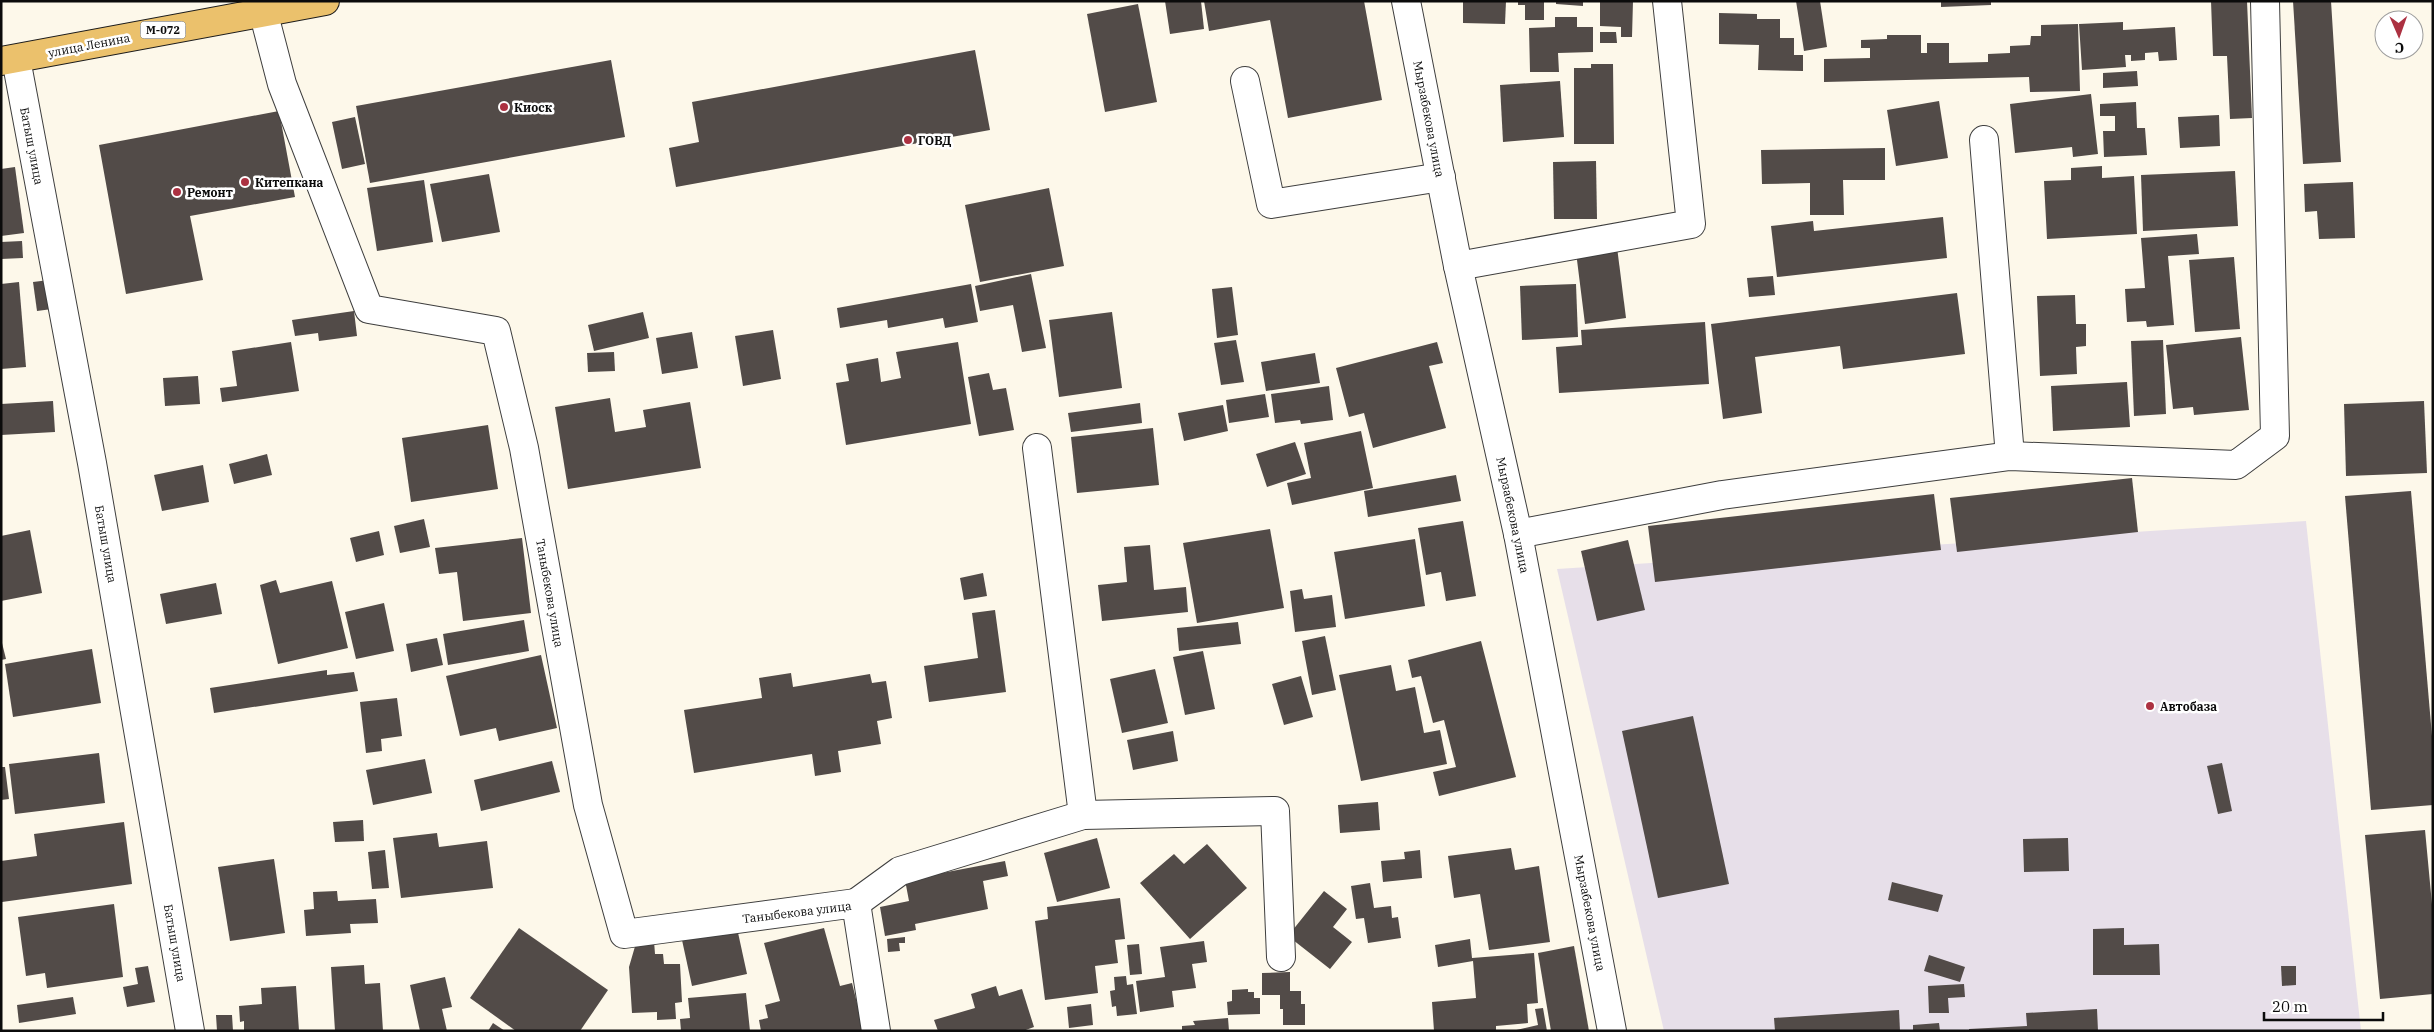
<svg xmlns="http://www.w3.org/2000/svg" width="2434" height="1032" viewBox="0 0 2434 1032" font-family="'IBM Plex Serif',serif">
	<rect width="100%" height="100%" fill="#fdf8ea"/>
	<polygon fill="#e7dfe9" points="2306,521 2361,1031 1664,1031 1557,569"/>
	<g fill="#524b48">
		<polygon points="1165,1 1201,1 1204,29 1170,34"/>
		<polygon points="1204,1 1364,1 1382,100 1288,118 1270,20 1209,31"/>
		<polygon points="1463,1 1506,1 1505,24 1463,23"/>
		<polygon points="1518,1 1544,1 1544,20 1525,20 1525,5 1518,5"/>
		<polygon points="1556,1 1583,1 1583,6 1556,4"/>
		<polygon points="1600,1 1633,1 1632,37 1621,37 1621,27 1600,26"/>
		<polygon points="1796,1 1820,1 1827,47 1804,51"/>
		<polygon points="1941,1 1991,1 1991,5 1941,7"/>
		<polygon points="2211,1 2247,1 2252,118 2230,119 2227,56 2213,56"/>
		<polygon points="2293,1 2331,1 2341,162 2303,164"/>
		<polygon points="1138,4 1157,102 1105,112 1087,14"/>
		<polygon points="1719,13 1757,14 1757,19 1780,19 1780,38 1794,38 1794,55 1803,55 1803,71 1758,70 1759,45 1719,44"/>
		<polygon points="1555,17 1577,17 1577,27 1593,27 1593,52 1558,53 1559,72 1530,72 1529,28 1555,27"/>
		<polygon points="2123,22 2123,30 2175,27 2177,60 2159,61 2158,52 2145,53 2145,60 2131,61 2131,55 2125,55 2126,67 2082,70 2079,24"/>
		<polygon points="2078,24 2080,91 2030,92 2029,77 1824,82 1824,59 1870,58 1870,48 1861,48 1861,40 1887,39 1887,35 1921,35 1921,53 1927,53 1927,43 1949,43 1949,63 1988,62 1988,54 2010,53 2010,46 2030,45 2031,36 2041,36 2041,25"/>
		<polygon points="1600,32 1616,32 1617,43 1600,43"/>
		<polygon points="975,50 990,130 676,187 669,148 699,142 692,102"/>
		<polygon points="611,60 625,137 370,183 356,106"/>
		<polygon points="1591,64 1613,64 1614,144 1574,144 1574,68 1591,68"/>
		<polygon points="2137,71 2138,86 2103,88 2103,73"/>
		<polygon points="1560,81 1564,137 1503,142 1500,85"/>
		<polygon points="2091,94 2098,154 2073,157 2072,147 2015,153 2010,104"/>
		<polygon points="1939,101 1948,158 1896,166 1887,110"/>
		<polygon points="2136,102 2137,128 2145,128 2147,155 2104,157 2103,131 2115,131 2115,116 2100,116 2100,104"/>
		<polygon points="279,111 295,197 190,216 203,280 126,294 99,145"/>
		<polygon points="2219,115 2220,146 2180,148 2178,117"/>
		<polygon points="355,117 365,164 342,169 332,122"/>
		<polygon points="1885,148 1885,180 1843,180 1844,215 1810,215 1810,183 1762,184 1761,150"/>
		<polygon points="1596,161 1597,219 1554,219 1553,162"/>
		<polygon points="2102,166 2102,178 2134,176 2137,234 2047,239 2044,181 2071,180 2071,168"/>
		<polygon points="15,167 24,233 1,236 1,169"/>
		<polygon points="2235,171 2238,226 2143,231 2141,175"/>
		<polygon points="489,174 500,232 442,242 430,184"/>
		<polygon points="424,180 433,242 377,251 367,188"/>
		<polygon points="2353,182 2355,238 2319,239 2317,211 2305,212 2304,184"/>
		<polygon points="1049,188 1064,266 980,282 965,205"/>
		<polygon points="1943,217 1947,258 1777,277 1771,226 1813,221 1814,231"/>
		<polygon points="2197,234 2199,254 2168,256 2174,325 2147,327 2146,321 2127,322 2125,289 2145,288 2141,238"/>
		<polygon points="22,241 23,258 1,259 1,242"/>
		<polygon points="1617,247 1626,318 1585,324 1576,252"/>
		<polygon points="2234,257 2240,329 2195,332 2189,260"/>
		<polygon points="1031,274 1046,348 1022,352 1013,305 980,311 975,286"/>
		<polygon points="1773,276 1775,295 1749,297 1747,278"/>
		<polygon points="49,280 52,309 37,311 33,282"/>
		<polygon points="19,282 26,367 1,369 1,284"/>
		<polygon points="971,284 978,322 945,328 943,318 888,328 887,320 840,328 837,308"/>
		<polygon points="1576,284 1578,337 1522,340 1520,286"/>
		<polygon points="1232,287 1238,335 1217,338 1212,289"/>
		<polygon points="1957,293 1965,354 1843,369 1840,346 1755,357 1762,413 1723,419 1711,324"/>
		<polygon points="2075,295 2076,324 2086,324 2086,346 2076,347 2077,374 2040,376 2037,296"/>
		<polygon points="354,311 357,336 319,341 318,333 295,336 292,320"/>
		<polygon points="643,312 649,338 594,351 588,325"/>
		<polygon points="1112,312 1122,388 1059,397 1049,320"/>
		<polygon points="1705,322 1709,384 1559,393 1556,347 1582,345 1581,330"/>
		<polygon points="773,330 781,379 743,386 735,336"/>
		<polygon points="692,332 698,368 662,374 656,338"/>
		<polygon points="2241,337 2249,410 2194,415 2193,407 2173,409 2166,345"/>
		<polygon points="1236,340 1244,382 1221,385 1214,343"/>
		<polygon points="2163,340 2166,414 2134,416 2131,341"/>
		<polygon points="291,342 299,391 222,402 220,388 237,386 232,351"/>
		<polygon points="958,342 971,424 846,445 836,383 849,381 846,364 878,358 881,382 901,378 896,352"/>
		<polygon points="1437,342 1443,363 1429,366 1446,428 1373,448 1364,413 1349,417 1336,368"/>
		<polygon points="614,352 615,371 588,372 587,353"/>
		<polygon points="1315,353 1320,383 1266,391 1261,362"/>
		<polygon points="989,373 993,390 1006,388 1014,430 979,436 968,377"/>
		<polygon points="198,376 200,404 165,406 163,378"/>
		<polygon points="2127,382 2130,427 2053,431 2051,386"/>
		<polygon points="1329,386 1333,420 1301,424 1300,420 1275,423 1271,394"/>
		<polygon points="1265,394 1269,417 1229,423 1226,400"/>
		<polygon points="610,398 615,432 646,427 643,410 690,402 701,468 568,489 555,407"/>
		<polygon points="53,401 55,432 1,435 1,404"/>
		<polygon points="2424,401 2427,473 2346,476 2344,404"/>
		<polygon points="1140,403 1142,423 1071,432 1068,413"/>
		<polygon points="1223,405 1228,431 1184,441 1178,413"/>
		<polygon points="488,425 498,489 411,502 402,438"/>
		<polygon points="1153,428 1159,485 1077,493 1071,437"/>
		<polygon points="1361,431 1373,488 1292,505 1287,483 1311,478 1304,443"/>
		<polygon points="1295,442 1306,474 1267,487 1256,454"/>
		<polygon points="267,454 272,475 234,484 229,464"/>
		<polygon points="203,465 209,502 162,511 154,475"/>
		<polygon points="1456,475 1461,501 1368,517 1364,491"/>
		<polygon points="2132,478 2138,532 1957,552 1950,498"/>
		<polygon points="2411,491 2433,748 2433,805 2371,810 2345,496"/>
		<polygon points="1934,494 1941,550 1655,582 1648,526"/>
		<polygon points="424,519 430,547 400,553 394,526"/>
		<polygon points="1463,521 1476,596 1446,601 1441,572 1426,575 1418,528"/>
		<polygon points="1270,529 1284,608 1197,623 1183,543"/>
		<polygon points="30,530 42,593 1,601 1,536"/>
		<polygon points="379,531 384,555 356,562 350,538"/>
		<polygon points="522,538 531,613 463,621 457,572 439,574 435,548"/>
		<polygon points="1415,539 1425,606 1345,619 1334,552"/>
		<polygon points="1628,540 1645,610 1597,621 1581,551"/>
		<polygon points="1150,545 1154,590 1186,587 1188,612 1102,621 1098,585 1127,582 1124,547"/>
		<polygon points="983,573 987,596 964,600 960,578"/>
		<polygon points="276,580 280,593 332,581 348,648 278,664 260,585"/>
		<polygon points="216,583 222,614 166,624 160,594"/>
		<polygon points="1302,589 1304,599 1332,595 1336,627 1295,632 1290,591"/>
		<polygon points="384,603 394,651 356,659 345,612"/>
		<polygon points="995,610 1006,692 929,702 924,666 978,658 972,613"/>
		<polygon points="524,620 529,651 448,665 443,634"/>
		<polygon points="1238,622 1241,644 1179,651 1177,628"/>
		<polygon points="1325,636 1336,690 1312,695 1302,641"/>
		<polygon points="437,638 443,665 411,672 406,644"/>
		<polygon points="1,639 6,659 1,660"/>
		<polygon points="1481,641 1516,777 1439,796 1433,772 1456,767 1444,720 1433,723 1421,676 1412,678 1408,660"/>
		<polygon points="92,649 101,703 13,717 5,664"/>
		<polygon points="1203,651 1215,709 1185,715 1173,657"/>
		<polygon points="541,655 557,728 499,741 496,728 460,736 446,676"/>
		<polygon points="1391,665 1396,691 1415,687 1424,733 1440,730 1447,764 1361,781 1339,675"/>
		<polygon points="1155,669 1168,723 1122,733 1110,679"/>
		<polygon points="327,670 327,675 354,672 358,691 214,713 210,688"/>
		<polygon points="791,673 793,687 870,674 872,683 886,681 892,718 877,721 881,744 838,751 841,772 815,776 812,754 694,773 684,710 762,698 759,678"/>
		<polygon points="1301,676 1313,717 1284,725 1272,684"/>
		<polygon points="397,698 402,736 381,739 382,751 366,753 360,702"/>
		<polygon points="1693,716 1729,884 1658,898 1622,731"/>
		<polygon points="1173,731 1178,761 1133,770 1127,740"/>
		<polygon points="99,753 105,803 15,814 9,764"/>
		<polygon points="425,759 432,793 373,805 366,770"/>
		<polygon points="552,761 560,792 481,811 474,780"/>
		<polygon points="2222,763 2232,811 2218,814 2207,766"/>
		<polygon points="1,767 5,767 9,799 1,800"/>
		<polygon points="1378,802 1380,830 1340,833 1338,805"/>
		<polygon points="363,820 364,841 335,842 333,822"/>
		<polygon points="124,822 132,884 2,902 1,861 37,856 34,834"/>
		<polygon points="2425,830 2433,915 2433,994 2380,999 2365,835"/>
		<polygon points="437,833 439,847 487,841 493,888 401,898 393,838"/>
		<polygon points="1097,838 1110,888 1057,902 1044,853"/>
		<polygon points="2068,838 2069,871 2024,872 2023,839"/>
		<polygon points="1207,844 1247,888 1190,939 1140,883 1174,854 1184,864"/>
		<polygon points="1511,848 1515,870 1539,866 1550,942 1489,950 1480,894 1454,898 1448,856"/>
		<polygon points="385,850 389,888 372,889 368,852"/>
		<polygon points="1420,850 1422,878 1383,882 1381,861 1405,859 1404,852"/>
		<polygon points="274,859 285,933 230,941 218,867"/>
		<polygon points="1005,861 1008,876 983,881 988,909 915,924 916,930 885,936 880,907 909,901 905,880"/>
		<polygon points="1892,882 1943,895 1938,912 1888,900"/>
		<polygon points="1370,883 1374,908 1391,906 1392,918 1398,917 1401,938 1368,943 1364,918 1356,919 1351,886"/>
		<polygon points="337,891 338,901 376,899 378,923 350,924 351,933 306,936 304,910 314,909 313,892"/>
		<polygon points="1324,891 1347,909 1333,927 1352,942 1330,969 1288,936"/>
		<polygon points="1120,898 1125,939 1115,940 1118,963 1095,966 1098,993 1045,1000 1035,921 1048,919 1047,907"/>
		<polygon points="114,904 123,977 47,988 45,973 26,976 18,917"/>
		<polygon points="519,928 608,990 580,1031 516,1031 470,998"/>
		<polygon points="737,928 747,974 692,986 682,940"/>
		<polygon points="824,928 840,986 852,983 864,1031 761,1031 759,1020 768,1018 765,1005 780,1001 764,943"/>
		<polygon points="2124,928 2124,945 2159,944 2160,975 2093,975 2093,929"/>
		<polygon points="905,937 905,943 899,943 900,951 888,952 887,939"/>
		<polygon points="1470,939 1472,958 1534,953 1538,1003 1527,1004 1528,1023 1496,1026 1496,1031 1434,1031 1432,1002 1476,998 1473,961 1438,967 1435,945"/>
		<polygon points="654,941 655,954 663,954 664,964 680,964 682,1002 675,1003 676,1019 657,1020 657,1012 632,1013 629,967 636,943"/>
		<polygon points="1204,941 1207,962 1192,964 1196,988 1172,991 1174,1007 1140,1012 1136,981 1165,977 1160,947"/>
		<polygon points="1139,944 1142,974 1130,975 1127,945"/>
		<polygon points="1574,946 1589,1031 1551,1031 1538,953"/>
		<polygon points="1929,955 1965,967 1960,982 1924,971"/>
		<polygon points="364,965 365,984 380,983 383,1031 335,1031 331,967"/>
		<polygon points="148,966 155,1002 127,1007 123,987 138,984 135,968"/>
		<polygon points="2281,966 2296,966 2296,985 2282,986"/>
		<polygon points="1290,972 1290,991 1301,991 1301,1004 1305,1004 1305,1025 1283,1025 1283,1009 1280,1009 1280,995 1262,995 1262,973"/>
		<polygon points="1126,976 1127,985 1133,984 1137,1014 1117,1016 1116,1006 1112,1007 1110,991 1115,990 1114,977"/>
		<polygon points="445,977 452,1007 442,1009 447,1031 420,1031 410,985"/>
		<polygon points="1964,984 1965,997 1948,998 1949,1013 1929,1013 1928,986"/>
		<polygon points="296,986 299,1031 244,1031 244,1021 240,1022 239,1006 262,1004 261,988"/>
		<polygon points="996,986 999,996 1022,989 1034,1027 1023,1031 938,1031 934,1020 975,1008 971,994"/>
		<polygon points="1248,989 1248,992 1254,992 1254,998 1260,998 1260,1014 1228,1015 1227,1002 1232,1001 1232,990"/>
		<polygon points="746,993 750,1031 681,1031 680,1019 690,1018 688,998"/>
		<polygon points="73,997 76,1014 19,1023 17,1005"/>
		<polygon points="1091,1004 1093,1025 1069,1028 1067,1007"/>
		<polygon points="1543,1008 1547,1031 1512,1031 1538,1025 1535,1009"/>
		<polygon points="2097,1009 2098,1031 1969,1031 1969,1029 2027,1026 2026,1013"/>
		<polygon points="1899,1010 1900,1031 1775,1031 1774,1018"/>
		<polygon points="216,1015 232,1015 233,1031 217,1031"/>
		<polygon points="1228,1018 1229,1031 1182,1031 1182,1026 1195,1025 1193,1021"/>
		<polygon points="493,1023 505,1031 488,1031"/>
		<polygon points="1939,1023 1940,1031 1913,1031 1913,1025"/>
	</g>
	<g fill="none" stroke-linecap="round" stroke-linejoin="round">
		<defs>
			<g id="street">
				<polyline points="1406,1 1458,266 1518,534 1612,1031"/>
				<polyline points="263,11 282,84 369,309 496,331 524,448 588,805 624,934 856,903 876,1031"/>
				<polyline points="16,59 92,463 190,1031"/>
				<polyline points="1245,81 1271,204 1441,177"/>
				<polyline points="1984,140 2010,456"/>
				<polyline points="1458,266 1691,224 1667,1"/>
				<polyline points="1518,534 1722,495 2010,456 2236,465 2275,436 2265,1"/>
				<polyline points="1083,815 1275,811 1281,957"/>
				<polyline points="856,903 900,871 1083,815 1037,448"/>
			</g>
			<polyline id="primary" points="1,61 325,1"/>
		</defs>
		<use href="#street" stroke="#3e3e3e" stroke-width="30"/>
		<use href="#primary" stroke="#1c1c1c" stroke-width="30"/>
		<use href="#street" stroke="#fff" stroke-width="28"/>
		<use href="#primary" stroke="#ebc16c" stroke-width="28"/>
	</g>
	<g fill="#ac3141" stroke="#fff" stroke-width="2">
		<circle cx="504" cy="107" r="5"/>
		<circle cx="908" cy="140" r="5"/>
		<circle cx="245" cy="182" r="5"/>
		<circle cx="177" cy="192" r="5"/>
		<circle cx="2150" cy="706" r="5"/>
	</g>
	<g text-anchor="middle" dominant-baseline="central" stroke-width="5" stroke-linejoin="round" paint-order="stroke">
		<rect fill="#fff" stroke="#545454" stroke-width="1" x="140.5" y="21.5" width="45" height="17" rx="4"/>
		<g font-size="11" font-weight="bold" fill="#0b0b0b">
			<text x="163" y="30">М-072</text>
		</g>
		<g font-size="12" fill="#0b0b0b" stroke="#fff">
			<text transform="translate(89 45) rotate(-11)">улица Ленина</text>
			<text transform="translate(1429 119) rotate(79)">Мырзабекова улица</text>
			<text transform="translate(32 146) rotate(79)">Батыш улица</text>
			<text transform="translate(1513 515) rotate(78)">Мырзабекова улица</text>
			<text transform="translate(106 544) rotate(80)">Батыш улица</text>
			<text transform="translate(550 593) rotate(80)">Таныбекова улица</text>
			<text transform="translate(797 912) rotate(-7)">Таныбекова улица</text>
			<text transform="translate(1590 913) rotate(79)">Мырзабекова улица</text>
			<text transform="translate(175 943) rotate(80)">Батыш улица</text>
		</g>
		<g font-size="12" font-weight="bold" fill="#0b0b0b" stroke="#fff" text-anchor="start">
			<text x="514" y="107">Киоск</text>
			<text x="918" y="140">ГОВД</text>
			<text x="255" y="182">Китепкана</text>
			<text x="187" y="192">Ремонт</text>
			<text x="2160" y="706">Автобаза</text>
		</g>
	</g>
	<rect width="2434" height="1032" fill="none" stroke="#0b0b0b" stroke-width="5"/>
	<g transform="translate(2399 35) rotate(178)"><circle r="24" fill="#ffffff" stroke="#9d9d9d"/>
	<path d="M0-4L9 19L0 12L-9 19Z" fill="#ac3141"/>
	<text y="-8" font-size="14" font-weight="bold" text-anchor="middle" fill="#0b0b0b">С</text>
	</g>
	<path d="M2264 1012v8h119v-8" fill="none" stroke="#0b0b0b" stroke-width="2.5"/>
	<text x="2272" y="1012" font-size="15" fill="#0b0b0b" stroke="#ffffff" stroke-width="4" paint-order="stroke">20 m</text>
</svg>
